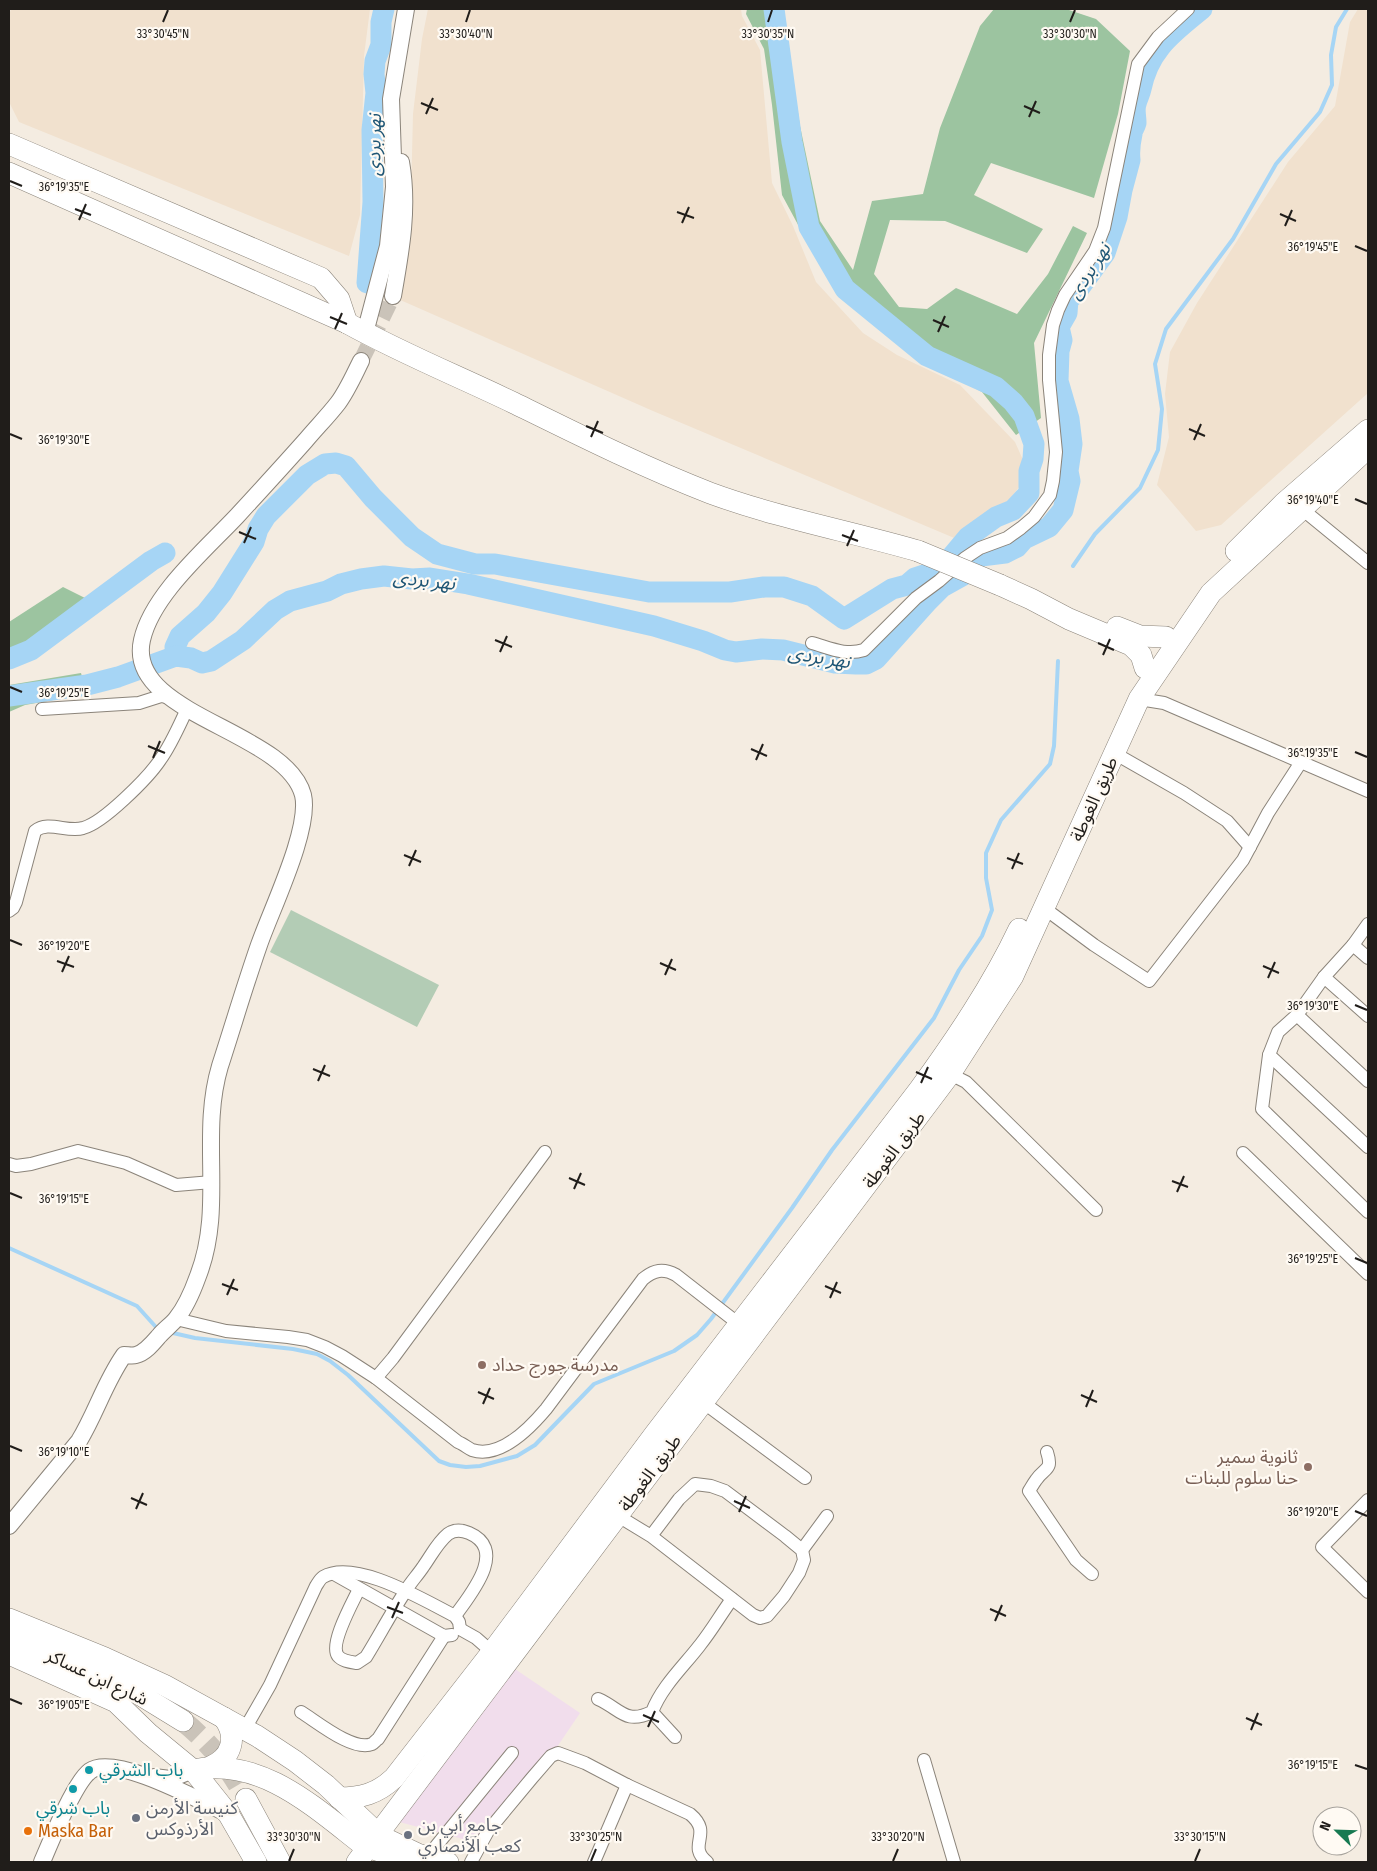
<svg xmlns="http://www.w3.org/2000/svg" width="1377" height="1871" viewBox="0 0 1377 1871" font-family="'Fira Sans Condensed','Noto Sans Arabic',sans-serif">
	<rect width="100%" height="100%" fill="#f4ece1"/>
	<polygon fill="#f1ddec" points="512,1667 580,1713 551,1756 474,1842 392,1820"/>
	<g fill="#f1e1ce">
		<polygon points="11,9 370,9 364,56 360,215 349,256 19,122 9,102 9,15"/>
		<polygon points="428,9 741,9 742,16 760,50 772,183 793,226 816,282 863,333 897,355 960,385 1015,442 1023,460 1020,486 1009,500 959,540 653,411 398,299 410,235 413,114 422,39"/>
		<polygon points="1358,9 1368,9 1368,393 1221,525 1196,531 1157,485 1169,437 1165,394 1170,352 1197,303 1288,162 1335,106 1350,22"/>
	</g>
	<polygon fill="#b3ccb5" points="291,910 439,985 417,1027 270,952"/>
	<g fill="#9cc4a0">
		<polygon points="747,9 778,9 791,67 800,126 820,221 853,270 872,201 923,194 940,128 980,26 994,9 1066,9 1096,19 1130,51 1118,114 1094,198 991,163 974,195 1043,229 1027,253 945,221 890,220 874,274 899,307 927,309 956,288 1017,314 1048,274 1073,226 1087,233 1034,343 1041,418 1016,435 982,392 922,359 857,308 817,260 782,195 772,105 764,49 746,14"/>
		<polygon points="63,587 85,598 35,639 9,651 9,622"/>
		<polygon points="81,673 87,694 25,705 9,712 9,685"/>
	</g>
	<g fill="none" stroke-linecap="round" stroke-linejoin="round">
		<g stroke="#a6d5f5" stroke-width="4">
			<polyline points="1073,566 1095,534 1140,488 1158,450 1162,409 1155,364 1166,329 1233,239 1276,164 1320,112 1332,85 1331,55 1336,27 1347,9"/>
			<polyline points="9,1248 137,1306 155,1326"/>
			<polyline points="173,1333 195,1338 293,1349 317,1354 330,1361 348,1375 439,1461 450,1465 466,1467 480,1466 517,1456 535,1445 594,1384 674,1351 697,1335 711,1319 792,1208 832,1150 934,1018 959,970 982,936 992,910 986,878 986,853 1001,820 1050,764 1054,746 1058,661"/>
		</g>
		<g stroke="#a6d5f5" stroke-width="21">
			<polyline points="367,283 373,202 372,130 376,93 374,74 375,61 381,45 381,22 384,9"/>
			<polyline points="176,656 175,647 180,636 206,613 222,593 254,542 258,529 266,516 307,475 325,464 336,463 346,466 373,498 412,537 437,554 475,564 495,564 649,592 730,592 764,587 784,587 812,596 844,619 892,589 907,585 915,578 927,574 947,562 968,537 996,517 1013,510 1029,493 1029,471 1033,459 1034,444 1024,416 1013,402 996,387 927,356 845,289 809,227 792,142 774,9"/>
			<polyline points="9,659 31,650 151,561 165,553"/>
			<path d="M9,696L87,685L118,677L176,656L191,658L202,663L211,661L243,640L275,610L290,601L327,591L341,584L361,579L384,576L412,579L430,578L468,584L654,626L703,641L725,650L736,652L762,649L783,650L835,663L856,664H866L876,659L928,601L942,587L969,572L975,560L981,556L1005,553L1017,547L1024,539L1049,527L1063,510L1070,481L1068,471L1072,444L1069,419L1058,381L1059,351L1062,340L1059,327L1067,313L1068,300L1075,294L1105,253L1117,217L1122,190L1130,160C1129,151 1130,143 1132,134C1132,130 1135,127 1136,123C1136,116 1134,110 1136,104C1137,99 1140,94 1141,89C1149,49 1173,33 1202,9"/>
		</g>
		<polyline stroke="#cac3b9" stroke-width="16" stroke-dasharray="16 8" stroke-linecap="butt" points="361,361 393,296"/>
		<path stroke="#cac3b9" stroke-width="21" stroke-dasharray="21 11" stroke-linecap="butt" d="M183,1721C210,1743 230,1768 246,1799"/>
		<defs>
			<g id="minor">
				<polyline points="1302,509 1368,563"/>
				<path d="M812,643C830,648 846,656 864,650L916,598L939,581L965,558L980,548L1007,538L1021,528L1034,517L1050,495L1053,481L1056,452L1049,380V355L1053,325L1058,310L1065,295L1095,251L1104,228L1138,64L1158,37L1188,9"/>
				<polyline points="1139,699 1164,703 1368,791"/>
				<polyline points="42,709 139,703 161,696 168,697"/>
				<polyline points="1114,753 1184,793 1227,821 1250,847"/>
				<polyline points="1044,908 1094,945 1149,981 1243,860 1268,813 1301,762"/>
				<path d="M9,911L13,908L16,902L35,831C48,820 68,833 83,828C103,823 148,778 160,760C171,745 179,726 187,709"/>
				<polyline points="1368,924 1353,945 1324,977 1297,1015 1278,1032 1269,1055 1262,1109 1368,1212"/>
				<polyline points="1353,945 1368,958"/>
				<polyline points="1324,977 1368,1016"/>
				<polyline points="1297,1015 1368,1081"/>
				<polyline points="1269,1055 1368,1147"/>
				<polyline points="950,1074 966,1082 1096,1210"/>
				<polyline points="1243,1153 1368,1274"/>
				<polyline points="9,1164 16,1166 31,1164 78,1151 126,1163 176,1185 212,1182"/>
				<path d="M176,1319L226,1331L288,1337L307,1340L325,1347L342,1356L376,1378L458,1442C463,1444 468,1448 472,1450C500,1459 530,1428 546,1409L643,1279C654,1270 663,1268 676,1275L744,1328"/>
				<polyline points="376,1378 393,1358 545,1152"/>
				<polyline points="704,1403 805,1478"/>
				<path d="M1047,1452C1053,1471 1045,1467 1036,1480C1033,1484 1031,1488 1029,1491L1076,1560L1092,1574"/>
				<polyline points="1368,1500 1322,1547 1368,1592"/>
				<polyline points="618,1516 651,1536 679,1499 695,1484 711,1486 725,1491 785,1536 802,1550 804,1560 799,1573 784,1596 767,1616 760,1618 753,1615 651,1536"/>
				<polyline points="802,1550 827,1516"/>
				<polyline points="334,1574 444,1636 452,1635"/>
				<path d="M359,1589C353,1602 329,1644 338,1656C342,1661 351,1662 357,1663L366,1657C379,1636 391,1613 405,1592C410,1583 417,1576 423,1567C431,1556 437,1543 448,1534C455,1529 462,1530 469,1533C509,1550 469,1596 455,1616"/>
				<polyline points="460,1629 476,1638 492,1652"/>
				<path d="M598,1699C621,1709 625,1725 652,1712C662,1686 684,1666 700,1645C712,1630 721,1614 732,1599"/>
				<path d="M301,1712C316,1721 353,1752 372,1744C374,1743 376,1740 378,1739L444,1636"/>
				<polyline points="652,1712 675,1737"/>
				<path d="M250,1720L270,1685L316,1586C318,1583 320,1579 323,1577C355,1558 425,1601 455,1616L459,1622L460,1629"/>
				<polyline points="924,1760 954,1862"/>
				<polyline points="428,1856 512,1753"/>
				<path d="M471,1862L488,1831L532,1778L551,1756L558,1753L585,1763L627,1785L690,1814C714,1834 686,1845 707,1862"/>
				<polyline points="594,1862 627,1785"/>
			</g>
			<g id="tertiary">
				<path d="M393,296C401,251 409,207 401,162"/>
				<polyline points="365,333 388,246 394,187 391,99 406,9"/>
				<path d="M9,1526L79,1441C96,1413 105,1382 124,1355C128,1355 132,1356 136,1355C145,1353 153,1343 159,1336C164,1330 171,1325 176,1319C186,1307 193,1290 198,1276C225,1207 199,1136 220,1066C233,1026 245,985 259,945C271,910 311,829 303,795C286,730 125,715 142,640C152,595 205,550 237,516C260,491 283,466 306,440C316,428 328,416 338,403C347,391 354,375 361,361"/>
				<polyline points="154,1777 170,1779 193,1770"/>
				<path d="M42,1862C51,1841 74,1783 90,1771C114,1753 200,1801 226,1813"/>
			</g>
			<g id="secondary">
				<polyline points="378,1834 418,1853 449,1862"/>
				<polyline points="367,1848 410,1862"/>
			</g>
			<g id="primary">
				<polyline points="9,144 321,278 339,299 347,323"/>
				<path d="M9,173L347,323C401,353 458,376 514,403C579,435 643,467 710,493C778,518 849,531 918,551"/>
				<polyline points="1236,551 1284,503 1368,430"/>
				<polyline points="1000,585 1031,599 1069,619 1131,645 1141,655 1145,668"/>
				<polyline points="1117,627 1140,636 1166,637"/>
				<polyline points="9,1619 105,1658 164,1685 257,1736 295,1761 326,1785 378,1834"/>
				<polyline points="9,1636 139,1694 183,1721"/>
				<polyline points="9,1654 116,1702 148,1733 193,1770 229,1815 256,1862"/>
				<path d="M210,1767C232,1758 238,1737 224,1718"/>
				<path d="M193,1770C262,1756 316,1809 367,1848"/>
				<path d="M339,1798C361,1798 377,1794 394,1778L492,1652L654,1435L919,1090C956,1039 992,986 1019,929"/>
				<polyline points="246,1799 280,1862"/>
				<polyline points="357,1862 950,1074 1013,976 1139,699 1211,593 1368,448"/>
			</g>
		</defs>
		<use href="#minor" stroke="#8b847a" stroke-width="14"/>
		<use href="#tertiary" stroke="#8b847a" stroke-width="18"/>
		<use href="#secondary" stroke="#8b847a" stroke-width="20"/>
		<use href="#primary" stroke="#8b847a" stroke-width="22"/>
		<use href="#minor" stroke="#fff" stroke-width="12"/>
		<use href="#tertiary" stroke="#fff" stroke-width="16"/>
		<use href="#secondary" stroke="#fff" stroke-width="19"/>
		<use href="#primary" stroke="#fff" stroke-width="21"/>
		<defs>
			<polyline id="primary-bridge" points="918,551 1000,585"/>
		</defs>
		<use href="#primary-bridge" stroke="#8b847a" stroke-width="22" stroke-linecap="butt"/>
		<use href="#primary-bridge" stroke="#fff" stroke-width="21"/>
	</g>
	<path fill="none" stroke="#201d1a" stroke-width="2" d="M163,22L168,10M466,22L470,10M768,22L772,10M1070,22L1075,10M421,103L438,110M1024,106L1040,113M426,114L433,98M1029,117L1036,101M10,181L22,186M75,209L91,215M677,212L694,218M1280,214L1296,221M79,220L86,204M682,223L689,207M1285,226L1292,210M1355,246L1367,251M330,317L347,324M933,320L949,327M335,329L342,313M938,332L945,316M586,426L603,433M1189,429L1205,436M10,434L22,439M591,437L598,421M1194,440L1201,424M1355,499L1367,504M239,532L256,539M842,535L858,541M244,543L251,527M847,546L854,530M495,640L512,647M1098,643L1114,650M500,652L507,636M1103,655L1110,639M10,687L22,692M148,746L165,753M751,749L767,756M1355,752L1367,757M153,758L160,741M756,760L763,744M404,855L421,862M1007,858L1023,864M409,866L416,850M1012,869L1019,853M10,940L22,945M57,961L74,967M660,963L676,970M1263,966L1279,973M62,972L69,956M665,975L672,959M1268,978L1275,962M1355,1005L1367,1010M313,1069L330,1076M916,1072L932,1079M318,1081L325,1065M921,1083L928,1067M569,1178L585,1185M1172,1181L1188,1187M574,1189L581,1173M1177,1192L1184,1176M10,1193L22,1198M1355,1258L1367,1263M222,1284L238,1290M825,1286L841,1293M227,1295L234,1279M830,1298L837,1282M478,1392L494,1399M1081,1395L1097,1402M483,1404L490,1388M1086,1407L1093,1390M10,1446L22,1451M131,1498L147,1505M734,1501L750,1508M136,1509L143,1493M1355,1511L1367,1516M739,1512L746,1496M387,1607L403,1613M990,1609L1006,1616M392,1618L399,1602M995,1621L1002,1605M10,1699L22,1704M643,1715L659,1722M1246,1718L1262,1725M648,1727L655,1711M1251,1730L1258,1713M1355,1765L1367,1769M289,1861L294,1849M591,1861L596,1849M893,1861L898,1849M1195,1861L1200,1849"/>
	<g fill="#8d6e63" stroke="#fffaf3" stroke-width="2">
		<circle cx="482" cy="1365" r="5"/>
		<circle cx="1308" cy="1467" r="5"/>
	</g>
	<g fill="#0f9aa8" stroke="#fffaf3" stroke-width="2">
		<circle cx="89" cy="1770" r="5"/>
		<circle cx="73" cy="1789" r="5"/>
	</g>
	<g fill="#6b7280" stroke="#fffaf3" stroke-width="2">
		<circle cx="136" cy="1818" r="5"/>
		<circle cx="408" cy="1835" r="5"/>
	</g>
	<circle fill="#e8710a" stroke="#fffaf3" stroke-width="2" cx="28" cy="1831" r="5"/>
	<g text-anchor="middle" dominant-baseline="central" stroke-width="4.5" stroke-linejoin="round" paint-order="stroke">
		<g font-size="18" fill="#201d1a" stroke="#fffaf3">
			<text transform="translate(1094 799) rotate(-66)">طريق الغوطة</text>
			<text transform="translate(894 1150) rotate(-53)">طريق الغوطة</text>
			<text transform="translate(650 1473) rotate(-53)">طريق الغوطة</text>
			<text transform="translate(97 1677) rotate(25)">شارع ابن عساكر</text>
		</g>
		<g font-size="18" fill="#785e54" stroke="#fffaf3" text-anchor="start">
			<text x="492" y="1365">مدرسة جورج حداد</text>
			<text x="1298" y="1457" text-anchor="end">ثانوية سمير<tspan x="1298" dy="21">حنا سلوم للبنات</tspan></text>
		</g>
		<g font-size="18" fill="#0d838f" stroke="#fffaf3" text-anchor="start">
			<text x="99" y="1770">باب الشرقي</text>
			<text x="73" y="1808" text-anchor="middle">باب شرقي</text>
		</g>
		<g font-size="18" fill="#5b616d" stroke="#fffaf3" text-anchor="start">
			<text x="146" y="1808">كنيسة الأرمن<tspan x="146" dy="21">الأرذوكس</tspan></text>
			<text x="418" y="1825">جامع أبي بن<tspan x="418" dy="21">كعب الأنصاري</tspan></text>
		</g>
		<g font-size="18" fill="#c56008" stroke="#fffaf3" text-anchor="start">
			<text x="38" y="1831">Maska Bar</text>
		</g>
		<g font-size="19" font-style="italic" fill="#1f5675" stroke="#fffaf3">
			<text transform="translate(374 145) rotate(-89)">نهر بردى</text>
			<text transform="translate(1089 271) rotate(-57)">نهر بردى</text>
			<text transform="translate(424 580) rotate(6)">نهر بردى</text>
			<text transform="translate(819 657) rotate(9)">نهر بردى</text>
		</g>
	</g>
	<g font-size="12" text-anchor="middle" fill="#201d1a" stroke="#fffaf3" stroke-width="4.5" stroke-linejoin="round" paint-order="stroke">
		<text x="163" y="38">33°30'45"N</text>
		<text x="466" y="38">33°30'40"N</text>
		<text x="768" y="38">33°30'35"N</text>
		<text x="1070" y="38">33°30'30"N</text>
		<text x="64" y="191">36°19'35"E</text>
		<text x="1313" y="251">36°19'45"E</text>
		<text x="64" y="444">36°19'30"E</text>
		<text x="1313" y="504">36°19'40"E</text>
		<text x="64" y="697">36°19'25"E</text>
		<text x="1313" y="757">36°19'35"E</text>
		<text x="64" y="950">36°19'20"E</text>
		<text x="1313" y="1010">36°19'30"E</text>
		<text x="64" y="1203">36°19'15"E</text>
		<text x="1313" y="1263">36°19'25"E</text>
		<text x="64" y="1456">36°19'10"E</text>
		<text x="1313" y="1516">36°19'20"E</text>
		<text x="64" y="1709">36°19'05"E</text>
		<text x="1313" y="1769">36°19'15"E</text>
		<text x="294" y="1841">33°30'30"N</text>
		<text x="596" y="1841">33°30'25"N</text>
		<text x="898" y="1841">33°30'20"N</text>
		<text x="1200" y="1841">33°30'15"N</text>
	</g>
	<rect width="1377" height="1871" fill="none" stroke="#201d1a" stroke-width="20"/>
	<g transform="translate(1337 1831) rotate(293)"><circle r="24" fill="#fffaf3" stroke="#a6a29c"/>
	<path d="M0-4L9 19L0 12L-9 19Z" fill="#177a52"/>
	<text y="-8" font-size="14" font-weight="bold" text-anchor="middle" fill="#201d1a">N</text>
	</g>
</svg>
